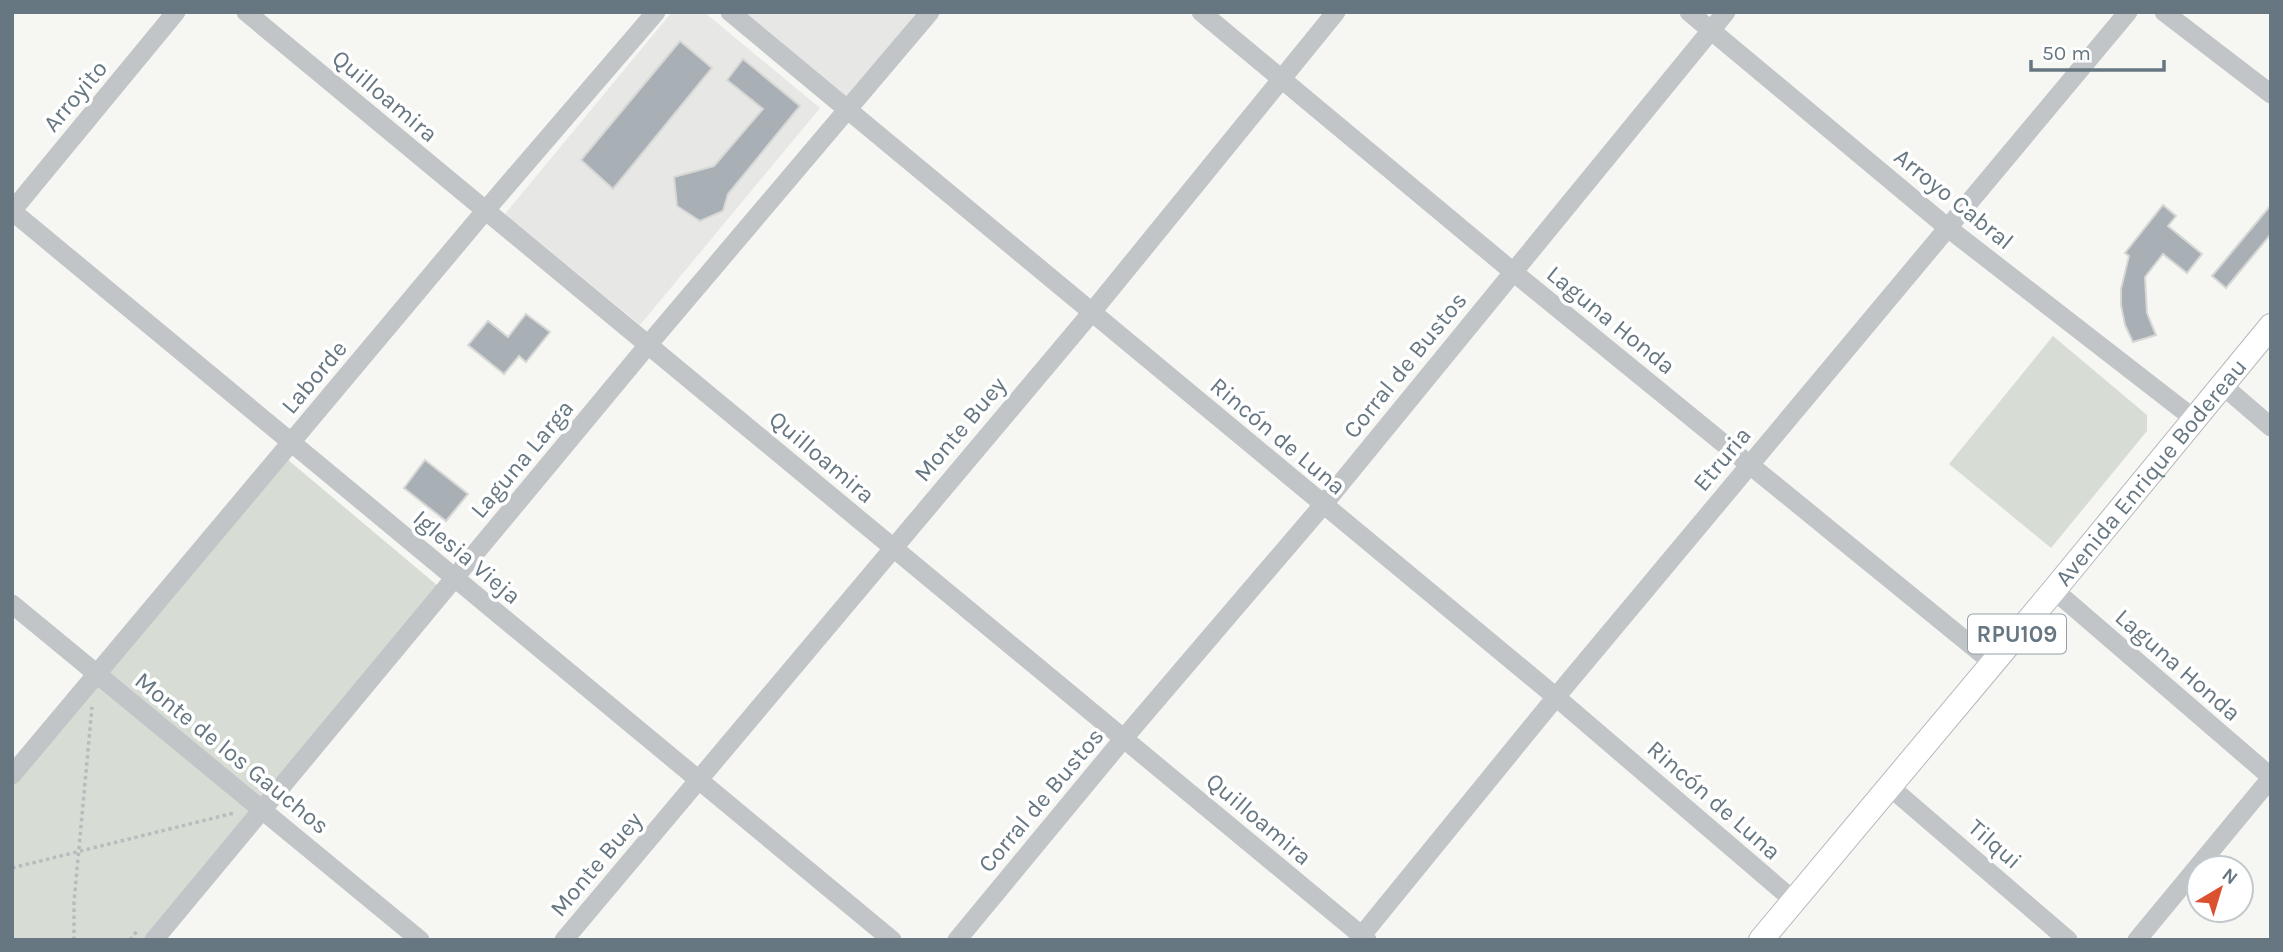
<svg xmlns="http://www.w3.org/2000/svg" width="2283" height="952" viewBox="0 0 2283 952" font-family="Karla,sans-serif">
	<rect width="100%" height="100%" fill="#f6f6f3"/>
	<g fill="#e7e7e6">
		<polygon points="672,12 704,12 820,108 640,325 505,214"/>
		<polygon points="739,12 917,12 846,98"/>
	</g>
	<g fill="#d7ddd4">
		<polygon points="2053,336 2147,415 2147,431 2051,548 1949,464"/>
		<polygon points="287,459 438,586 259,800 107,673"/>
		<polygon points="98,682 251,811 143,940 12,940 12,784"/>
	</g>
	<g fill="#a8b0b5" stroke="#d7d7d5" stroke-width="2">
		<polygon points="680,41 712,68 613,189 581,160"/>
		<polygon points="743,59 800,106 728,194 723,211 700,221 677,206 674,177 714,166 763,109 727,80"/>
		<polygon points="2163,205 2176,216 2168,226 2202,254 2187,273 2163,254 2145,277 2147,313 2156,335 2133,342 2125,325 2121,305 2121,289 2129,256 2125,253"/>
		<polygon points="2271,205 2271,234 2226,288 2212,276"/>
		<polygon points="526,314 550,332 526,362 519,356 504,374 468,345 488,321 508,337"/>
		<polygon points="425,460 468,494 446,521 404,488"/>
	</g>
	<g fill="none" stroke-linecap="round" stroke-linejoin="round">
		<defs>
			<g id="major">
				<path id="s1" d="M1761,940L2054,590L2271,326"/>
			</g>
		</defs>
		<use href="#major" stroke="#b4b9bc" stroke-width="26"/>
		<g stroke="#b9bcbe" stroke-width="3.5" stroke-dasharray="3.5 3.5" stroke-linecap="butt">
			<polyline points="12,868 234,813"/>
			<polyline points="74,940 74,902 92,707"/>
			<polyline points="130,940 137,931"/>
		</g>
		<g stroke="#c1c5c8" stroke-width="19">
			<polyline points="246,12 1367,940"/>
			<polyline points="730,12 1556,697 1793,900"/>
			<polyline points="1201,12 1512,271 1993,663"/>
			<polyline points="1689,12 1948,228 2193,418"/>
			<polyline points="2164,12 2271,94"/>
			<polyline points="12,211 892,940"/>
			<polyline points="12,211 176,12"/>
			<polyline points="2221,384 2271,427"/>
			<polyline points="2054,590 2271,777"/>
			<polyline points="12,604 420,940"/>
			<polyline points="12,775 485,211 656,12"/>
			<polyline points="1889,786 2068,940"/>
			<polyline points="154,940 648,345 930,12"/>
			<polyline points="564,940 1092,312 1336,12"/>
			<polyline points="957,940 1124,738 1323,505 1726,12"/>
			<polyline points="1358,940 1556,697 2128,12"/>
			<polyline points="2137,940 2271,778"/>
		</g>
		<use href="#major" stroke="#fff" stroke-width="24"/>
	</g>
	<g text-anchor="middle" dominant-baseline="central" stroke-width="7" stroke-linejoin="round" paint-order="stroke">
		<rect fill="#fff" stroke="#94a0a8" stroke-width="2" x="1968" y="614.5" width="98" height="39" rx="5"/>
		<g font-size="23" font-weight="bold" fill="#667782">
			<text x="2017" y="634">RPU109</text>
		</g>
		<g font-size="24" fill="#667782" stroke="#fff">
			<text transform="translate(75 96) rotate(-50)">Arroyito</text>
			<text transform="translate(385 96) rotate(40)">Quilloamira</text>
			<text transform="translate(1954 199) rotate(39)">Arroyo Cabral</text>
			<text transform="translate(1611 320) rotate(39)">Laguna Honda</text>
			<text transform="translate(1405 365) rotate(-51)">Corral de Bustos</text>
			<text transform="translate(314 377) rotate(-50)">Laborde</text>
			<text transform="translate(960 429) rotate(-50)">Monte Buey</text>
			<text transform="translate(1278 436) rotate(40)">Rincón de Luna</text>
			<text transform="translate(822 457) rotate(40)">Quilloamira</text>
			<text transform="translate(522 459) rotate(-50)">Laguna Larga</text>
			<text transform="translate(1722 459) rotate(-50)">Etruria</text>
			<text stroke="none"><textPath href="#s1" startOffset="609">Avenida Enrique Bodereau</textPath></text>
			<text transform="translate(467 557) rotate(40)">Iglesia Vieja</text>
			<text transform="translate(2178 665) rotate(41)">Laguna Honda</text>
			<text transform="translate(232 753) rotate(39)">Monte de los Gauchos</text>
			<text transform="translate(1041 800) rotate(-50)">Corral de Bustos</text>
			<text transform="translate(1714 800) rotate(41)">Rincón de Luna</text>
			<text transform="translate(1259 819) rotate(40)">Quilloamira</text>
			<text transform="translate(1995 844) rotate(41)">Tilqui</text>
			<text transform="translate(596 864) rotate(-50)">Monte Buey</text>
		</g>
	</g>
	<rect width="2283" height="952" fill="none" stroke="#667782" stroke-width="28"/>
	<g transform="translate(2220 889) rotate(38)"><circle r="33" fill="#ffffff" stroke="#c2c9cd" stroke-width="2"/>
	<path d="M0-5L12 26L0 18L-12 26Z" fill="#db502e"/>
	<text y="-10" font-size="19" font-weight="bold" text-anchor="middle" fill="#667782">N</text>
	</g>
	<path d="M2031 60v10h133v-10" fill="none" stroke="#667782" stroke-width="3.5"/>
	<text x="2042" y="60" font-size="21" fill="#667782" stroke="#ffffff" stroke-width="5" paint-order="stroke">50 m</text>
</svg>
